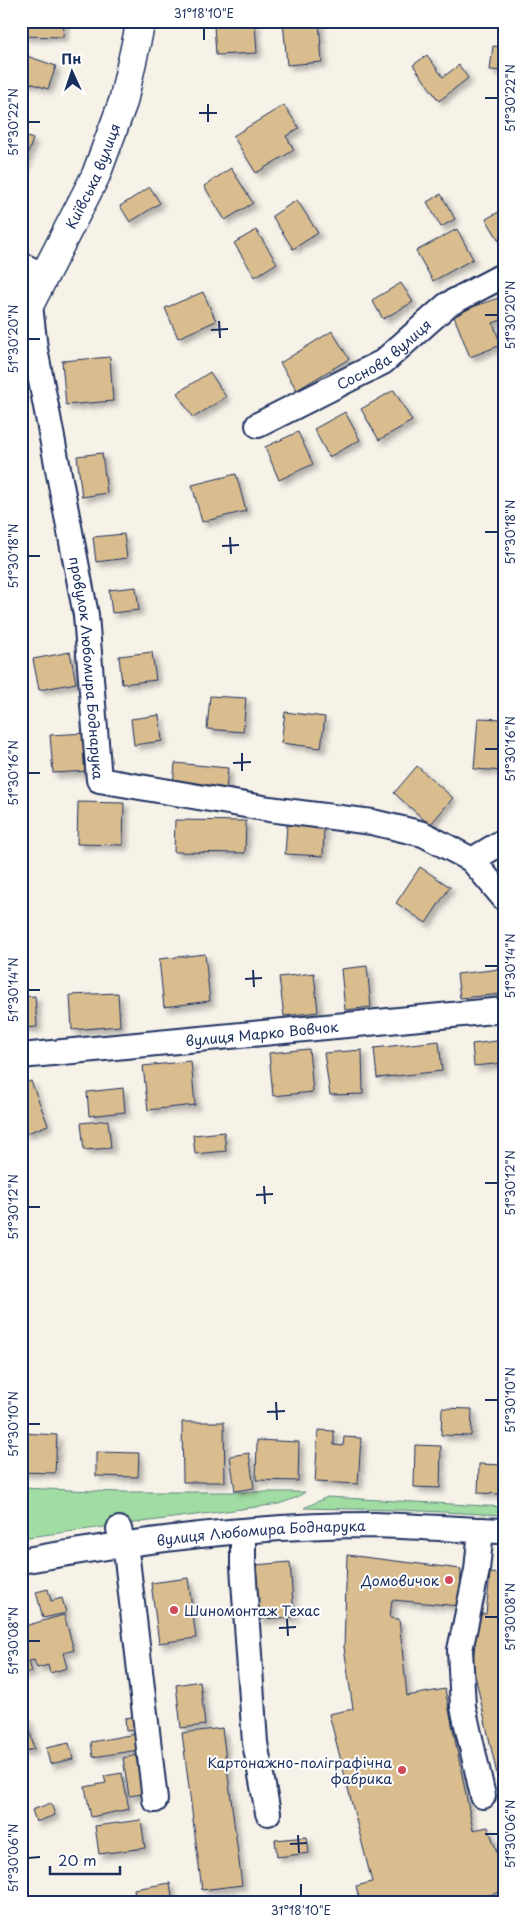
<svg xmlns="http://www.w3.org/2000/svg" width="525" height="1924" viewBox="0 0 525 1924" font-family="'Playpen Sans',sans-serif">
	<defs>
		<filter id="shadow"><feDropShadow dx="4.5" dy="4.5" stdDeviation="2.5" flood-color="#0004"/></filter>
	</defs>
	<rect width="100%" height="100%" fill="#f7f2e8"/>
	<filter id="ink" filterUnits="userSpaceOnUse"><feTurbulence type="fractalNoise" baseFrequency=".02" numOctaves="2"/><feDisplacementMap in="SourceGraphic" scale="10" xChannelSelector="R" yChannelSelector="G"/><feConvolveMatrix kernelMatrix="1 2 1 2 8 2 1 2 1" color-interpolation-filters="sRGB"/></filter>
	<g filter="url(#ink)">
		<g fill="#a1dca2" stroke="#5e8680">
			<polygon points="21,1488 119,1492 305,1492 298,1497 279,1504 21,1538"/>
			<polygon points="327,1497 504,1507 504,1515 401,1510 304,1508"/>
		</g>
		<g fill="#d9bd8e" stroke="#1b2f5e" filter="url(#shadow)">
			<polygon points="21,21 64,21 63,37 21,36"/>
			<polygon points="283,21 319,21 322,62 287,65"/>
			<polygon points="255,23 257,53 216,55 214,25"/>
			<polygon points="493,46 504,47 504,71 490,70"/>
			<polygon points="21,54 56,66 48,89 21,80"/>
			<polygon points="427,55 443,77 459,65 468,78 439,101 413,65"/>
			<polygon points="284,105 299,128 286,136 294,150 256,173 233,136"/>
			<polygon points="21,135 33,139 23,169 21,168"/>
			<polygon points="231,168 253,203 225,220 204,186"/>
			<polygon points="150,187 160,203 130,222 120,206"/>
			<polygon points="441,194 455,219 441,227 427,202"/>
			<polygon points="297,200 318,233 293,249 272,216"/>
			<polygon points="504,209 504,240 500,242 486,219"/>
			<polygon points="457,229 473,259 433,281 416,251"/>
			<polygon points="256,230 277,263 255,277 234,243"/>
			<polygon points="401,283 413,302 383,319 372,300"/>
			<polygon points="203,292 216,321 178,338 165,308"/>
			<polygon points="498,298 504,319 493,323 501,345 470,357 453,314"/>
			<polygon points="332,331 349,359 297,390 280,363"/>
			<polygon points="110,357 113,401 66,405 62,361"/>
			<polygon points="210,372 226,397 193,418 177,393"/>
			<polygon points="394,390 412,421 379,440 361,409"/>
			<polygon points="345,412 360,440 329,457 314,429"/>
			<polygon points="298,432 313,464 279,480 265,447"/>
			<polygon points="102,453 107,493 82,497 77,456"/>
			<polygon points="236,474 246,511 202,522 192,485"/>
			<polygon points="124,534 127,558 96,562 93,537"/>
			<polygon points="136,587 139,610 112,613 109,590"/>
			<polygon points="70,652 76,683 39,690 33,659"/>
			<polygon points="152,652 156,680 122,684 119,656"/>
			<polygon points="210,696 246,698 243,732 207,729"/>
			<polygon points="285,712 325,717 321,748 281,743"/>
			<polygon points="159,715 162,741 134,745 131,719"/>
			<polygon points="478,718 504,719 504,771 474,769"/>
			<polygon points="87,733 89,771 53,773 50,735"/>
			<polygon points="175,763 228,768 226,790 173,786"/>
			<polygon points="417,766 453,798 430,825 394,793"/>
			<polygon points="78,802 124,803 123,845 77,844"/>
			<polygon points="175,820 246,821 245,853 174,852"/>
			<polygon points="287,825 324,827 323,856 285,854"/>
			<polygon points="420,867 450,887 426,923 396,903"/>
			<polygon points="205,954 210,1001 164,1007 159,959"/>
			<polygon points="367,966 371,1007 345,1010 341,969"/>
			<polygon points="500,969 503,994 460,998 457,974"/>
			<polygon points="314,973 318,1012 284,1016 279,977"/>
			<polygon points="118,993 120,1026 72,1030 70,995"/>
			<polygon points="35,996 37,1027 21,1028 21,997"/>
			<polygon points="504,1040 504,1063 474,1066 472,1044"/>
			<polygon points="439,1041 442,1071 377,1078 374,1048"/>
			<polygon points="309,1049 313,1092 273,1096 269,1053"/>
			<polygon points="362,1050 363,1094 330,1095 324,1053"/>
			<polygon points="191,1061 195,1105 148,1110 143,1066"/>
			<polygon points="31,1081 48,1125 25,1134 21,1124 21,1084"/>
			<polygon points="123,1088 125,1112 89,1116 87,1092"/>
			<polygon points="108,1120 111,1148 84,1150 81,1123"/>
			<polygon points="224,1132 226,1151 195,1154 193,1135"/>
			<polygon points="442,1408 472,1409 471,1436 441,1435"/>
			<polygon points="182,1422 224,1422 225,1482 183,1482"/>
			<polygon points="318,1430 334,1431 334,1445 343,1446 344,1437 361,1438 358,1484 315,1482"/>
			<polygon points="21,1433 57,1435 55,1473 21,1472"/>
			<polygon points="257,1440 299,1442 298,1481 256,1480"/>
			<polygon points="415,1445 441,1446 440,1488 414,1487"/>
			<polygon points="96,1452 139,1453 138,1477 96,1476"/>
			<polygon points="249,1453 254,1488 235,1491 230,1456"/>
			<polygon points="479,1464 504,1465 504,1494 478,1493"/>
			<polygon points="347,1555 461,1569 460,1606 392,1600 390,1618 399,1619 407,1696 445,1689 473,1830 488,1827 502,1866 504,1866 504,1891 461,1903 360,1903 356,1886 372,1882 329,1714 353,1709 344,1647"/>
			<polygon points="290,1562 294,1617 259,1619 255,1565"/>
			<polygon points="490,1573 504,1574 504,1806 473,1666 477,1614 486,1614"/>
			<polygon points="188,1578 196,1638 159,1643 151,1583"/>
			<polygon points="48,1589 51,1601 62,1598 66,1613 43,1618 36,1592"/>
			<polygon points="64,1615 74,1650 63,1653 67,1668 50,1673 48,1665 37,1668 34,1660 29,1661 32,1672 22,1674 21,1643 24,1642 21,1627"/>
			<polygon points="200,1681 205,1725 181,1728 176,1685"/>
			<polygon points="27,1717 34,1749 21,1752 21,1719"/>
			<polygon points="132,1717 134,1730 126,1731 125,1718"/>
			<polygon points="222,1728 242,1885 202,1890 182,1733"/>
			<polygon points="135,1734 138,1750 93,1757 91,1742"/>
			<polygon points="69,1743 73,1759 50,1764 46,1748"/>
			<polygon points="136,1755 142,1794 129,1796 123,1758"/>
			<polygon points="122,1773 129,1809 91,1817 85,1787 106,1783 104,1776"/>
			<polygon points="51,1803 55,1815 36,1822 32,1810"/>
			<polygon points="141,1820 145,1848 99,1854 95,1826"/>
			<polygon points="307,1837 309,1853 277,1857 275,1840"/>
			<polygon points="170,1883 173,1903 136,1903 134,1889"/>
		</g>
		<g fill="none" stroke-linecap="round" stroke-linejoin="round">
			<defs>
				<g id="minor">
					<polyline points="21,265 45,276"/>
					<path id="s1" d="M30,305L35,349L86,615L99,780L269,809L372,822L423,834L472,860L504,898"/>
					<path id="s2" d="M258,425L383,362L447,305L504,275"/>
					<polyline points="472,860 504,841"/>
					<path id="s3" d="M21,1056L504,1010"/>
					<polyline points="119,1529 127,1559 155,1800"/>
					<polyline points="481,1530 477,1570 460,1650 463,1707 483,1796"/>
					<polyline points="243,1532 243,1566 255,1743 268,1813"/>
					<path id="s4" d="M21,1561C138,1540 256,1525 375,1525C418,1526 461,1530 504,1531"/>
				</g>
				<g id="major">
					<path id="s5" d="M21,321L96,175L123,102L141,21"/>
				</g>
			</defs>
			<use href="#minor" stroke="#1b2f5e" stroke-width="28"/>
			<use href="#major" stroke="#1b2f5e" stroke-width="31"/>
			<use href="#minor" stroke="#fff" stroke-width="24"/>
			<use href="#major" stroke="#fff" stroke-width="28"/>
		</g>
	</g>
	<path fill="none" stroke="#1b2f5e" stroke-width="2" d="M204,28V40M485,98H498M208,104V122M199,113H217M28,122H40M485,315H498M219,321L220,338M211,330L228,329M28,339H40M485,532H498M230,537L231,554M222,546L239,545M28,556H40M485,749H498M242,753V771M233,763L251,762M28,773H40M485,966H498M253,970L254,987M245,979L262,978M28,990H40M485,1183H498M264,1186L265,1204M256,1195L273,1194M28,1207H40M485,1400H498M276,1402L277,1420M267,1412L285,1411M28,1424H40M485,1617H498M287,1619L288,1636M279,1628L296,1627M28,1641H40M485,1834H498M298,1835L299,1853M290,1844L307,1843M28,1858L40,1857M301,1884V1896"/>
	<g fill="#d1495b" stroke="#fff" stroke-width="2">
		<circle cx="449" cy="1580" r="5"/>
		<circle cx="174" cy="1610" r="5"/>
		<circle cx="402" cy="1770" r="5"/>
	</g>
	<g text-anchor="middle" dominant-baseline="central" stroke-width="4" stroke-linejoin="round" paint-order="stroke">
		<g font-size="14" fill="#1b2f5e" stroke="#fff">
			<text stroke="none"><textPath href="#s5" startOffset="162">Київська вулиця</textPath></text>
			<text stroke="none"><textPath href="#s2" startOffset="145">Соснова вулиця</textPath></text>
			<text stroke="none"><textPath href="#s1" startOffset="368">провулок Любомира Боднарука</textPath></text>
			<text stroke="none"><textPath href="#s3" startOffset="242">вулиця Марко Вовчок</textPath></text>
			<text stroke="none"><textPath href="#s4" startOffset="242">вулиця Любомира Боднарука</textPath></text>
		</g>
		<g font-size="14" fill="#1b2f5e" stroke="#fff" text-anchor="end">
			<text x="439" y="1580">Домовичок</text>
			<text x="184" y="1610" text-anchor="start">Шиномонтаж Техас</text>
			<text x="392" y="1762">Картонажно-поліграфічна<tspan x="392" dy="16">фабрика</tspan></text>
		</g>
	</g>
	<rect width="525" height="1924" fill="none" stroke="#fff" stroke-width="55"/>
	<g transform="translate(72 72) rotate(357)" stroke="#ffffff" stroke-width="4" paint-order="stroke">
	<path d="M0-4L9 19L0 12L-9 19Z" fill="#1b2f5e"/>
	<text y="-8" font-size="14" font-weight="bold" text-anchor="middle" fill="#1b2f5e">Пн</text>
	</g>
	<path d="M50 1866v8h70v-8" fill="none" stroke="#1b2f5e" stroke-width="2.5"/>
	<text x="58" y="1866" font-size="15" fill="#1b2f5e" stroke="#ffffff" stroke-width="4" paint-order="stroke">20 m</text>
	<rect x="28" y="28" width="470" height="1868" fill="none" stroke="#1b2f5e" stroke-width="2"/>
	<g font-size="12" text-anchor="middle" fill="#1b2f5e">
		<text x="204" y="18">31°18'10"E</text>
		<text transform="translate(511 98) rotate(-90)" y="4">51°30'22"N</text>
		<text transform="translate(14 122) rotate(-90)" y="4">51°30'22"N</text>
		<text transform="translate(511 315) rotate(-90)" y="4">51°30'20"N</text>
		<text transform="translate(14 339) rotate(-90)" y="4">51°30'20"N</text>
		<text transform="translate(511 532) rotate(-90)" y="4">51°30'18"N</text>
		<text transform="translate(14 556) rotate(-90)" y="4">51°30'18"N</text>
		<text transform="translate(511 749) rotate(-90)" y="4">51°30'16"N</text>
		<text transform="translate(14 773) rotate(-90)" y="4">51°30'16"N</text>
		<text transform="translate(511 966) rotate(-90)" y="4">51°30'14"N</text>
		<text transform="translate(14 990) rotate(-90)" y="4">51°30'14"N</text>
		<text transform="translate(511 1183) rotate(-90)" y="4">51°30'12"N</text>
		<text transform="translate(14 1207) rotate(-90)" y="4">51°30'12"N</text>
		<text transform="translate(511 1400) rotate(-90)" y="4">51°30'10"N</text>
		<text transform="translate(14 1424) rotate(-90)" y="4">51°30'10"N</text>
		<text transform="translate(511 1617) rotate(-90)" y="4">51°30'08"N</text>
		<text transform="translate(14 1641) rotate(-90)" y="4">51°30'08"N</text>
		<text transform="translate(511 1834) rotate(-90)" y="4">51°30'06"N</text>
		<text transform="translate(14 1858) rotate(-90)" y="4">51°30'06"N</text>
		<text x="301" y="1915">31°18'10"E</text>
	</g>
</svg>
